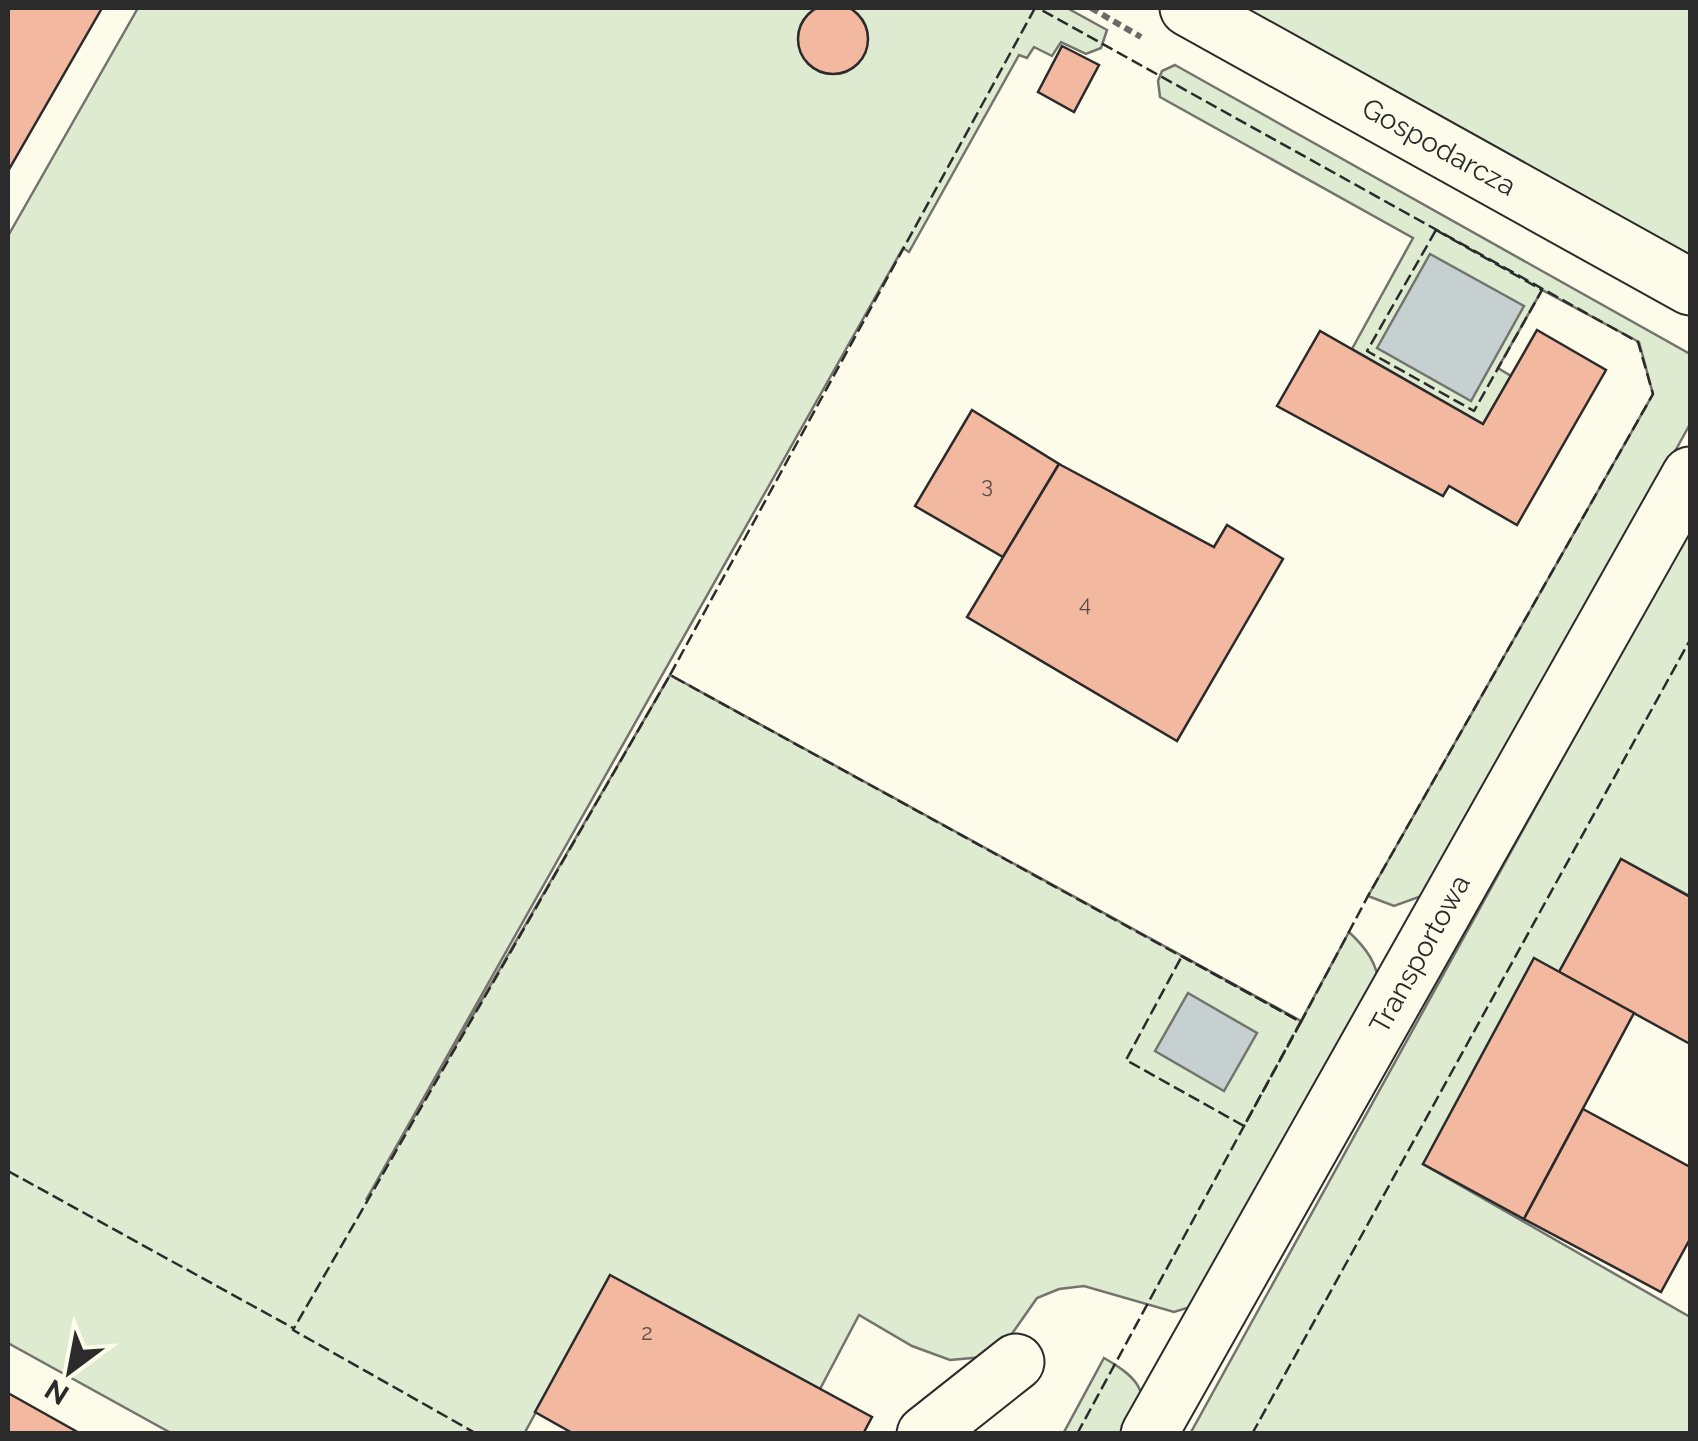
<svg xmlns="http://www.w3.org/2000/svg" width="1698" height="1441" viewBox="0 0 1698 1441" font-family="Raleway,sans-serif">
	<rect width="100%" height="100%" fill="#fdfbea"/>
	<g fill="#deebd1" stroke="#74746e" stroke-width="2.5">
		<path d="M138,8H1067L1107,30L1101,48L1086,54L1061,42L1052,56L1034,47L1027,58L1019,55L909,252L903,248L366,1200L670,675L1301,1021L1349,932C1367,949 1377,963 1380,988L1200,1304L1174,1312L1084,1286L1059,1289L1037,1298L1009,1338L983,1357L950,1360L912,1346L859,1315L820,1389L610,1276L524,1434L171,1433L8,1343V236Z"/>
		<polygon points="1233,8 1690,8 1690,261"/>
		<polygon points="1175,65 1690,354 1690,424 1445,870 1430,893 1394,906 1368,896 1653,394 1639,342 1542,290 1498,368 1511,376 1483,424 1352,349 1413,238 1160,97 1158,81 1162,71"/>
		<polygon points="1690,527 1690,896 1621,859 1559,972 1423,1164 1690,1317 1690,1433 1190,1434"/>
		<path d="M1104,1358C1141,1379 1150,1393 1137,1433L1063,1434Z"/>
	</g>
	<g fill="#c7d0d0" stroke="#74746e" stroke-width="2.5">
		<polygon points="1430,254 1524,306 1471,401 1377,348"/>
		<polygon points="1188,993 1257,1033 1224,1091 1155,1051"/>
	</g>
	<g fill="#f2b8a0" stroke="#2b2b2b" stroke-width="2.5">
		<circle cx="833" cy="39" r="35"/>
		<polygon points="8,8 102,8 8,171"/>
		<polygon points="1062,46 1099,65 1074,112 1038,92"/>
		<polygon points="1537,330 1606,370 1517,525 1449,486 1443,496 1277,406 1320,331 1483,424"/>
		<polygon points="972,410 1059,464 1003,557 915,506"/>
		<polygon points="1059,464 1214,547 1227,525 1283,559 1177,741 967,617"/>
		<polygon points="1621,859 1690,897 1690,1044 1559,972"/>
		<polygon points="1534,958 1634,1013 1524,1219 1423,1164"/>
		<polygon points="1583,1109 1690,1167 1690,1239 1661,1292 1524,1219"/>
		<polygon points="610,1275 872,1417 863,1434 574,1434 535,1412"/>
		<polygon points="8,1393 81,1434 8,1434"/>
	</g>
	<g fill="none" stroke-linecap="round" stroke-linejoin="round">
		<defs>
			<g id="minor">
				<polyline points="1188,8 1690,287"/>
				<polyline points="925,1434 1016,1362"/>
				<polyline points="1149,1434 1690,475"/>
			</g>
		</defs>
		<use href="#minor" stroke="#2b2b2b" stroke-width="59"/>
		<polyline stroke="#6a6964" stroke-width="6" stroke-dasharray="8 5" stroke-linecap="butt" points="1091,8 1141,37"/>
		<use href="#minor" stroke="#fdfbea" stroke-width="55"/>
		<g stroke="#2b2b2b" stroke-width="2.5" stroke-dasharray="12 5" stroke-linecap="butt">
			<polyline points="1035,8 670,675 1301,1022 1368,896 1653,394 1638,342 1038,8"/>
			<polygon points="1436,230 1542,290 1474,411 1367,351"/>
			<polygon points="1182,956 1301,1022 1244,1126 1126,1060"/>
			<polyline points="8,1171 293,1328"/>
			<polyline points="477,1434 293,1330 670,675 674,677"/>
			<polyline points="1077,1434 1301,1021"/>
			<polyline points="1252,1434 1690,640"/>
		</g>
	</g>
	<g text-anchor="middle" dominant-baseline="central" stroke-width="8" stroke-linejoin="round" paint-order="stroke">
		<g font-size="22" fill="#5d4e48">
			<text x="987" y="485">3</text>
			<text x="1085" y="603">4</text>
			<text x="647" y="1332">2</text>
		</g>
		<g font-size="28" fill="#2b2b2b" stroke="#fdfbea">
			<text transform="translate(1439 147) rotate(29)">Gospodarcza</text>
			<text transform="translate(1420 954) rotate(-61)">Transportowa</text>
		</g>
	</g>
	<rect width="1698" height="1441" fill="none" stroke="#2b2b2b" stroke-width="20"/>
	<g transform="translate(70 1371) rotate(212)" stroke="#fdfbea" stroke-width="8" paint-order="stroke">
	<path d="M0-8L18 38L0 25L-18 38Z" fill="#2b2b2b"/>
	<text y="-15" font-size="28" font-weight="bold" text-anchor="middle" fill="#2b2b2b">N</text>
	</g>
</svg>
